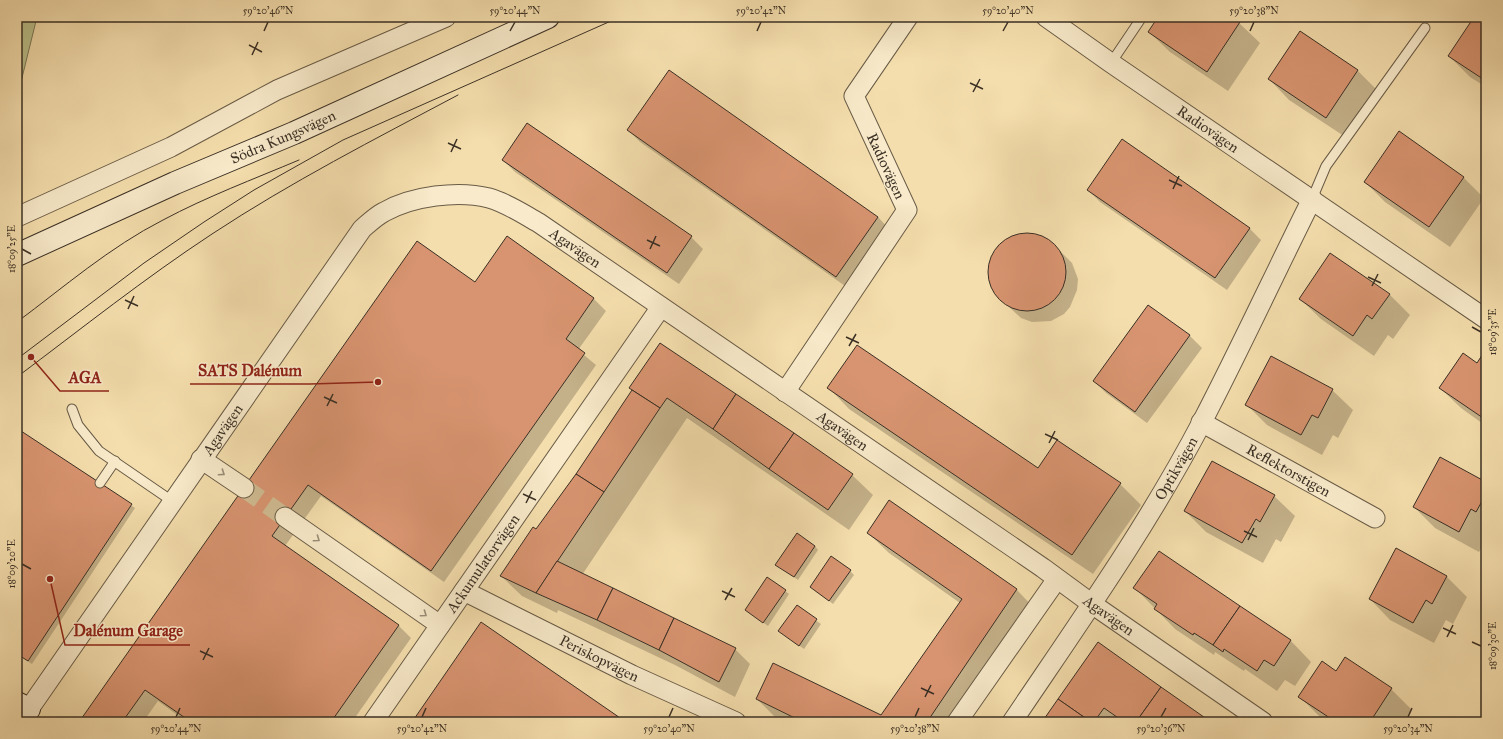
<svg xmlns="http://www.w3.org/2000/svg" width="1503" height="739" viewBox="0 0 1503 739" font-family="'IM FELL Great Primer',serif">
	<rect width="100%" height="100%" fill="#f5dead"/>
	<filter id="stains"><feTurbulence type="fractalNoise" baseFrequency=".005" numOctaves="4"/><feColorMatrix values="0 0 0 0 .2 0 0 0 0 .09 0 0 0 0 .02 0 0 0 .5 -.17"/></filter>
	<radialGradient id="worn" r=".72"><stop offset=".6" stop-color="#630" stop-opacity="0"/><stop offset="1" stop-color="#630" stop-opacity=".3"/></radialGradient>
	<polygon fill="#bac18b" stroke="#7a7858" points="17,17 37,17 17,98"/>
	<g fill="#0003">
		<polygon points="1159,17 1231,17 1239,23 1260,43 1228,91 1170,52 1149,32"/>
		<polygon points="1475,17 1482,17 1486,20 1486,87 1470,77 1449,56"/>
		<polygon points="1300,32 1358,71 1378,91 1347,138 1289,100 1269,79"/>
		<polygon points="527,125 691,237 703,249 679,284 515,172 503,160"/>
		<polygon points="628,130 878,217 889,229 848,288 640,142"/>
		<polygon points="1463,177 1484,198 1450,247 1385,202 1365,182"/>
		<polygon points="1088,190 1249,228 1261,240 1227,290 1100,202"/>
		<polygon points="1030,233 1043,236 1050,241 1072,263 1078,279 1077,290 1070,307 1064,314 1051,321 1032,322 1021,318 994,293 989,277 989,264 994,251 998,245 1011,236"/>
		<polygon points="507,238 594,299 606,311 578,350 596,365 444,582 321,496 285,546 399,626 411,638 352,722 187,722 158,701 143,722 80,722 475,283"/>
		<polygon points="1389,294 1410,315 1393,339 1388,335 1374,356 1321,319 1300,299"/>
		<polygon points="1149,306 1190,336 1202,348 1147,423 1106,393 1094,381"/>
		<polygon points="660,344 852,475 873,495 849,530 687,418 582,575 735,649 750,664 735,697 675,665 558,610 557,613 522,596 501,576 536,531 577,474 633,390"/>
		<polygon points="1486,351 1486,426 1461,408 1440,388 1477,364"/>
		<polygon points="829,388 1038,469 1120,484 1141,505 1093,574 849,409"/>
		<polygon points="1332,390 1353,410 1338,438 1333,435 1322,455 1267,425 1246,404"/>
		<polygon points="18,430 135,508 32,664 17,654 17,432"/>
		<polygon points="1486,483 1486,539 1479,552 1435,528 1414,507"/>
		<polygon points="1274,496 1295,516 1281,542 1276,539 1263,563 1206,532 1185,511"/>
		<polygon points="889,501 1017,590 1037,611 961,722 783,722 778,720 757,699 881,717 960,603 889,553 868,533"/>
		<polygon points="815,546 818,550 798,580 781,568"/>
		<polygon points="1396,550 1447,577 1467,597 1453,624 1446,620 1434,643 1390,620 1370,599"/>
		<polygon points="1159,552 1291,641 1311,662 1295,686 1285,680 1277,691 1245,669 1244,671 1215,652 1214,655 1175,629 1135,588"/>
		<polygon points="850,571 854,575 833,604 811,587"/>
		<polygon points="785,591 789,594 768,626 746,610"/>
		<polygon points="797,607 821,624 804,649 784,635"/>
		<polygon points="1098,643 1209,722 1044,722"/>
		<polygon points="1345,659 1391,689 1412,710 1404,722 1327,722 1320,717 1300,697 1336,672"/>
	</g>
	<g fill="#d89470" stroke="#3a3025">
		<polygon points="1158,17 1232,17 1240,22 1207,72 1148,32"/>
		<polygon points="1474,17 1484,17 1486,18 1486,81 1448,56"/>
		<polygon points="1300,31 1358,70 1326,118 1268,79"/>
		<polygon points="669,70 878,217 836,277 627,130"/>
		<polygon points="527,123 692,236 667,273 502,160"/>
		<polygon points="1399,131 1464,177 1429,227 1364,182"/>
		<polygon points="1122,139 1250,228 1215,278 1087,190"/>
		<circle cx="1027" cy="272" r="39"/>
		<polygon points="507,236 594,298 566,339 585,353 431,571 308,485 272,536 399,625 331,722 191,722 145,690 125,718 132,722 79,722 417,241 475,282"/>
		<polygon points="1330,253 1390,294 1372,319 1367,315 1353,336 1299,299"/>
		<polygon points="1148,305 1190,335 1135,412 1093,381"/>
		<polygon points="660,343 736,394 713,429 667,398 660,408 629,388"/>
		<polygon points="857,345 1038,468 1057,440 1121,483 1072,555 827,388"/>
		<polygon points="1486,349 1486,420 1439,388 1463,353 1477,363"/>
		<polygon points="1271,356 1333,389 1318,418 1312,415 1301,435 1245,405"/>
		<polygon points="632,390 660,408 604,492 576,474"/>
		<polygon points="736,394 794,433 769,469 713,429"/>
		<polygon points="18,429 132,504 28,661 17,654"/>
		<polygon points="794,433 853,474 828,510 769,469"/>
		<polygon points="1440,457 1486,482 1486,494 1476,512 1471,509 1459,532 1413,507"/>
		<polygon points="1212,461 1275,495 1260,522 1256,519 1242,543 1184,511"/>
		<polygon points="576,474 604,492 536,593 500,576 533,527 536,529"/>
		<polygon points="889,500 1017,589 927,722 803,722 756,699 773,663 881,715 962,599 867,533"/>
		<polygon points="797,533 815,546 794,577 775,565"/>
		<polygon points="1396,548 1447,576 1432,604 1426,600 1413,623 1369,599"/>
		<polygon points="1159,551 1240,606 1213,645 1194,633 1193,635 1154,609 1157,604 1133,588"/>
		<polygon points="831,556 851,570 829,601 810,587"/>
		<polygon points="557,561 613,588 597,620 536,593"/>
		<polygon points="767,577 786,590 763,623 745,610"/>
		<polygon points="613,588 674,618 659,650 597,620"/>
		<polygon points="797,605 817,619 799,646 778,631"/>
		<polygon points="1240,606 1291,640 1274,666 1264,660 1257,671 1224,649 1223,652 1213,645"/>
		<polygon points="674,618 736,648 719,682 659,650"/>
		<polygon points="481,622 626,722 412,722"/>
		<polygon points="1098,642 1161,687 1136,722 1124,722 1104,708 1094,722 1091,722 1058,699"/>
		<polygon points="1345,657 1392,688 1370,722 1336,722 1298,697 1322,661 1336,671"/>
		<polygon points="1161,687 1211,722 1136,722"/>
		<polygon points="1058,699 1091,722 1042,722"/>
	</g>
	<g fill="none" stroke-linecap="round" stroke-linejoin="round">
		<polyline stroke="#d0bb92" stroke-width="19" stroke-dasharray="19 10" stroke-linecap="butt" points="244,488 285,517"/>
		<defs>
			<g id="lane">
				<polyline points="1111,63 1142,17"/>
				<polyline points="1312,199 1326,166 1425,28"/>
				<polyline points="72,409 78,425 99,451 172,501"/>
				<polyline points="100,483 115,461"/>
			</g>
			<g id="street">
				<path id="s1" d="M1046,17L1111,63L1486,319"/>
				<polyline points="17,217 171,147 277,90 446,17"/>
				<polyline points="785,392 907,210 854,96 908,17"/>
				<path id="s2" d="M1201,422L1375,518"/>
				<polyline points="201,459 244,488"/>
				<polyline points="285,517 440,625"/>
				<path id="s3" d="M464,591L632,675L736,722"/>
				<path id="s4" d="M29,709L362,229C369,223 376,216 384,212C412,196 458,190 489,198C507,203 523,214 539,223L1043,568L1092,604L1263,722"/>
				<path id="s5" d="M373,722L661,307"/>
				<polyline points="957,722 1057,579"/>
				<path id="s6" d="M1012,722C1078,624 1147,527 1202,422C1240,349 1275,273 1312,199"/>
			</g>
			<g id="secondary">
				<path id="s7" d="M17,255L175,183L294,133L548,17"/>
				<polyline points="17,703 29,709 20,722"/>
			</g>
		</defs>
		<use href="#lane" stroke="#695c47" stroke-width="11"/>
		<use href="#street" stroke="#695c47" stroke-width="21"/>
		<use href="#secondary" stroke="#3a3025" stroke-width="24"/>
		<use href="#lane" stroke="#f8eaca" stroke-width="9"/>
		<use href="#street" stroke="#f8eaca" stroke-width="19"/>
		<use href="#secondary" stroke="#f8eaca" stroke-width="22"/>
		<g stroke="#3a3025" stroke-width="1">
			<path d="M17,322C64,287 110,247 163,220C206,197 254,179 299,160"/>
			<polyline points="17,359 144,263 204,222 254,190 343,140 620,17"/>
			<path d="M17,377C81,329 145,278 212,234C291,182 375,139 458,95"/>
		</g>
	</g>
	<defs><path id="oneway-chevron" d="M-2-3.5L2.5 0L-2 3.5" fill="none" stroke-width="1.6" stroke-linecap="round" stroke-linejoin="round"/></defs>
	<g stroke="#998d78">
		<use href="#oneway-chevron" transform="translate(222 473) rotate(34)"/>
		<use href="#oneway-chevron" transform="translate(317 539) rotate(35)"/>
		<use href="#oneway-chevron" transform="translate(424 614) rotate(35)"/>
	</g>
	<path fill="none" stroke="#3a3025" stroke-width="1.5" d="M264,31L268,22M510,31L515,22M757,31L761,22M1003,31L1008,22M1250,31L1254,22M249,45L262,52M252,55L258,42M970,83L983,89M973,92L980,79M448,143L461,149M451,152L457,139M1169,180L1182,186M1173,189L1179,176M647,240L660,246M22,249L31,254M650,249L656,236M1368,277L1381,283M1372,286L1378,274M125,300L138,306M128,309L134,296M1472,327L1481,332M846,337L859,343M849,346L856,334M324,397L337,403M327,406L333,394M1045,434L1058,440M1049,443L1055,431M523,494L536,500M526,503L532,491M1244,531L1257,537M1248,540L1254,528M22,564L31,569M722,591L735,597M725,600L732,588M1443,628L1456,634M1447,637L1453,625M1472,642L1481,646M200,651L213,657M203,660L209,648M921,688L934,694M925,697L931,685M176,717L180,708M422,717L426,708M669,717L673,708M915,717L919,708M1161,717L1166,708M1408,717L1412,708"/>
	<g text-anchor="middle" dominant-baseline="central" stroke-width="3" stroke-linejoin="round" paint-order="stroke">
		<g font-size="15" fill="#3a3025" stroke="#f8eaca">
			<text stroke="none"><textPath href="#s1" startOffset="197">Radiovägen</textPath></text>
			<text stroke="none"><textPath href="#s7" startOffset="291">Södra Kungsvägen</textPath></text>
			<text transform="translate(886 166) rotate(65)">Radiovägen</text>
			<text stroke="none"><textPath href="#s4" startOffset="820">Agavägen</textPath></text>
			<text stroke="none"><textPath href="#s4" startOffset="340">Agavägen</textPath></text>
			<text stroke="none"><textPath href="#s4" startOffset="1144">Agavägen</textPath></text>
			<text stroke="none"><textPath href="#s6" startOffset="302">Optikvägen</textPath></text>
			<text stroke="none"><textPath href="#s2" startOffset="100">Reflektorstigen</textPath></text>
			<text stroke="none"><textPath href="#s5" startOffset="193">Ackumulatorvägen</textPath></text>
			<text stroke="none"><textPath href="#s4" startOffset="1468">Agavägen</textPath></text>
			<text stroke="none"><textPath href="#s3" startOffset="151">Periskopvägen</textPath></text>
		</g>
	</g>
	<path fill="none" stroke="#8f2418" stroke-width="1.5" d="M378 382L310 384H190M31 357L60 391H109M50 579L65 645H190"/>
	<g fill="#8f2418" stroke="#f8eaca" stroke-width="1.5">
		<circle cx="378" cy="382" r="4"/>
		<circle cx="31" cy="357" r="4"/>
		<circle cx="50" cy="579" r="4"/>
	</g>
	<g font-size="16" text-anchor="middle" font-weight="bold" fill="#8f2418" stroke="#f8eaca" stroke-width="3" stroke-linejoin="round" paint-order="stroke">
		<text x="250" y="376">SATS Dalénum</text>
		<text x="85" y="383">AGA</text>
		<text x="128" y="636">Dalénum Garage</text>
	</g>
	<rect width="1503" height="739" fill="none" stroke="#f5dead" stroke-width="44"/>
	<rect x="22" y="22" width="1459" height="695" fill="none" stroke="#3a3025" stroke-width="1.5"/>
	<g font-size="10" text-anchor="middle" fill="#3a3025">
		<text x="268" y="14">59°20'46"N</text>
		<text x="515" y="14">59°20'44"N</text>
		<text x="761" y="14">59°20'42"N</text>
		<text x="1008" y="14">59°20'40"N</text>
		<text x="1254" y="14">59°20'38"N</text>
		<text transform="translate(11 249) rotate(-90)" y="4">18°09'25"E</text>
		<text transform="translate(1492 332) rotate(-90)" y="4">18°09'35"E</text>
		<text transform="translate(11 564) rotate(-90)" y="4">18°09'20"E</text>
		<text transform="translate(1492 646) rotate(-90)" y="4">18°09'30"E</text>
		<text x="176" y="732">59°20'44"N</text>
		<text x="422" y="732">59°20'42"N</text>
		<text x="669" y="732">59°20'40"N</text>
		<text x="915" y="732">59°20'38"N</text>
		<text x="1161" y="732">59°20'36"N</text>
		<text x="1408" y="732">59°20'34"N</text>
	</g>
	<rect width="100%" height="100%" filter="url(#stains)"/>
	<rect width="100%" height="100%" fill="url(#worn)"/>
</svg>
